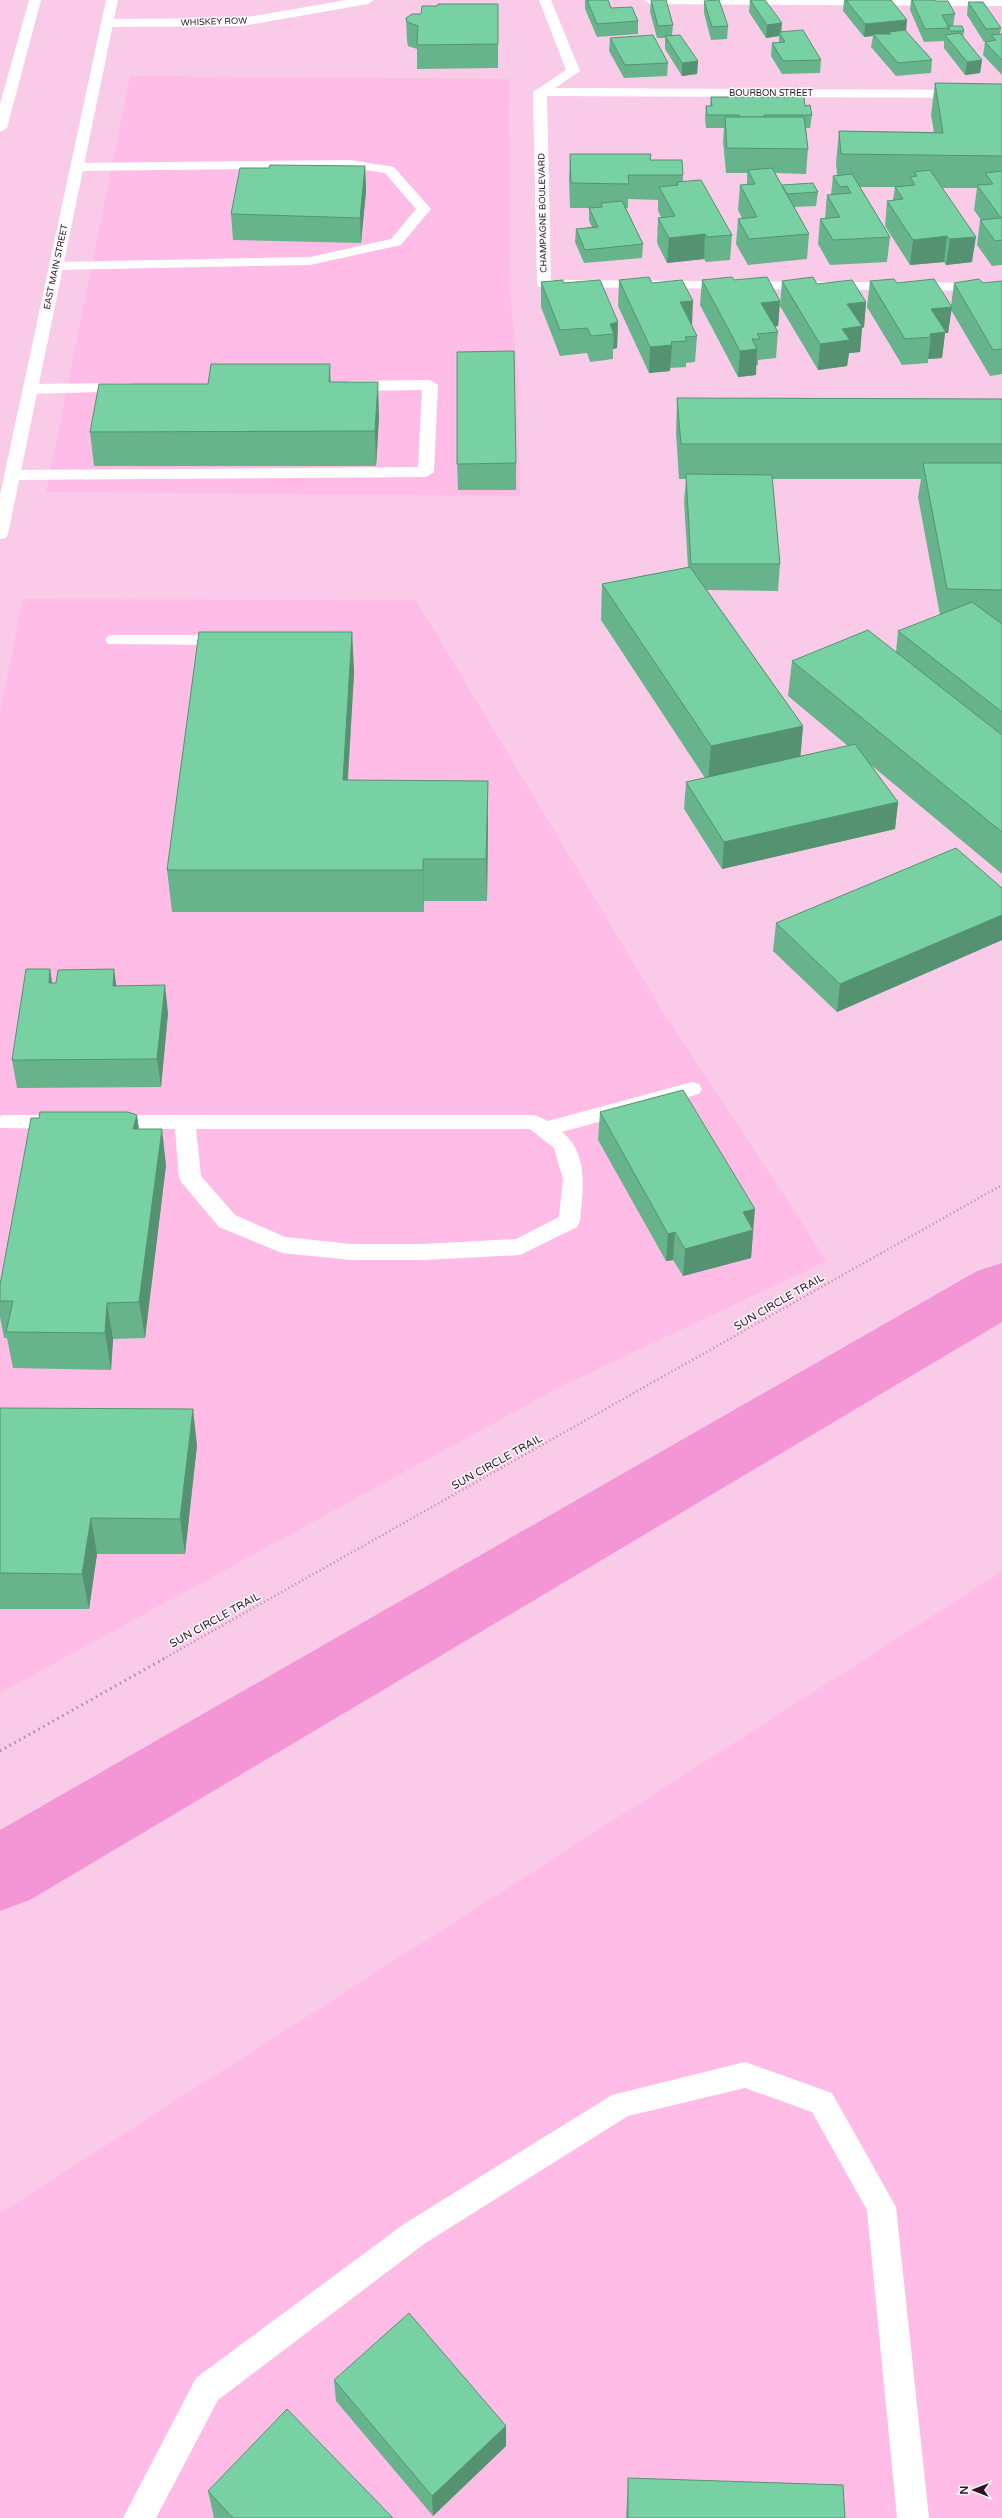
<svg xmlns="http://www.w3.org/2000/svg" width="1002" height="2518" viewBox="0 0 1002 2518" font-family="'Varela Round',sans-serif">
	<rect width="100%" height="100%" fill="#facbe9"/>
	<g fill="#ffbce7">
		<polygon points="130,76 509,79 510,290 518,377 520,496 46,492"/>
		<polygon points="23,599 416,600 653,996 827,1261 562,1386 0,1693 0,713"/>
		<polygon points="1002,1571 1002,2518 0,2518 0,2213"/>
	</g>
	<g fill="none" stroke-linecap="round" stroke-linejoin="round">
		<polygon fill="#f496d5" fill-rule="evenodd" points="1002,1263 1002,1322 30,1900 0,1911 0,1830 977,1271"/>
		<polyline stroke="#b088a2" stroke-width="2.5" stroke-dasharray="1 3" stroke-linecap="butt" points="163,1659 1002,1185"/>
		<polyline stroke="#b088a2" stroke-width="3" stroke-dasharray="1.5 4" stroke-linecap="butt" points="0,1751 165,1658"/>
		<g fill="#fff" fill-rule="evenodd">
			<polygon points="346,0 374,0 368,4 242,26 107,27 101,23 107,19 242,18"/>
			<polygon points="539,0 551,0 580,71 555,88 1002,90 1002,98 547,96 551,280 1002,283 1002,291 539,287 537,284 533,92 566,70"/>
			<polygon points="644,0 1002,0 1002,6 650,4"/>
			<polygon points="351,160 394,167 431,209 401,245 310,265 56,270 49,266 56,262 310,257 391,239 416,209 385,173 351,168 77,171 70,167 77,163"/>
			<polygon points="430,380 438,385 434,472 426,477 12,480 4,475 12,470 418,467 422,390 349,391 341,386 349,381"/>
			<polygon points="129,383 134,385 137,388 134,391 30,394 22,389 30,384"/>
			<polygon points="114,635 227,635 233,636 236,640 233,644 227,645 108,644 105,640 108,636"/>
			<path d="M692,1082L699,1084L702,1089L699,1094L562,1132C589,1153 583,1191 580,1221L577,1227L520,1255L424,1260H351L282,1253L219,1227L182,1183L179,1178L175,1129H108L101,1127L98,1122L101,1117L108,1115H535L548,1121ZM196,1129H530L554,1148L563,1179L559,1217L516,1239L424,1244H351L285,1237L235,1215L201,1176Z"/>
			<polygon points="59,1115 66,1117 69,1122 66,1127 59,1129 0,1128 0,1116 3,1115"/>
			<polygon points="745,2062 832,2093 896,2207 929,2518 897,2518 867,2210 812,2112 745,2088 628,2116 424,2244 218,2400 156,2518 123,2518 196,2378 404,2224 612,2095"/>
		</g>
		<g fill="#fff" fill-rule="evenodd">
			<polygon points="29,0 41,0 7,128 0,132 0,104"/>
			<polygon points="106,0 118,0 8,534 6,538 0,539 0,495"/>
		</g>
	</g>
	<g fill="#67b48c" fill-rule="evenodd">
		<polygon points="585,0 608,0 611,8 638,21 638,34 597,37 585,9"/>
		<polygon points="651,0 673,25 672,35 698,61 697,74 682,76 665,49 665,38 657,38 650,12"/>
		<polygon points="750,0 765,0 781,32 821,60 820,73 782,74 771,56 772,43 779,42 779,36 766,38 749,12"/>
		<polygon points="844,0 891,0 906,31 932,60 931,73 896,76 871,47 873,36 864,37 843,11"/>
		<polygon points="911,0 935,0 936,1 955,14 953,26 964,31 963,38 982,60 980,73 965,75 944,48 944,41 924,42 910,10"/>
		<polygon points="704,1 728,26 727,39 711,40 704,13"/>
		<polygon points="968,2 1001,28 1000,34 1002,34 1002,75 983,55 985,42 990,41 984,42 967,15"/>
		<polygon points="498,4 498,68 417,69 417,49 408,46 407,41 406,18 421,14 437,6"/>
		<polygon points="610,38 668,63 667,76 624,78 609,51"/>
		<polygon points="935,83 1002,84 1002,265 992,266 977,245 980,220 981,220 974,210 977,188 942,188 972,262 946,265 944,262 910,265 885,226 887,201 893,200 895,187 860,187 890,237 887,262 830,265 818,244 820,219 825,218 827,195 831,195 833,176 837,175 836,163 839,131 934,132 931,115"/>
		<polygon points="711,97 805,106 812,115 810,128 806,128 808,149 806,174 775,173 782,185 818,192 816,206 794,207 809,234 807,259 748,265 736,244 738,219 742,218 738,210 740,185 747,185 747,173 726,173 723,141 724,128 706,128 705,119 706,106 710,106"/>
		<polygon points="570,154 650,160 683,175 683,181 732,235 730,260 706,262 704,259 667,263 657,243 658,218 661,217 658,211 658,200 628,199 628,208 626,208 643,244 642,258 584,263 575,242 576,229 592,227 589,221 589,208 570,208 569,179"/>
		<polygon points="365,166 366,191 361,243 233,240 231,214 269,168"/>
		<polygon points="619,280 652,283 692,326 697,336 695,362 686,363 686,367 670,368 670,371 649,373 618,306"/>
		<polygon points="702,280 734,280 780,301 778,326 775,327 778,332 776,358 758,360 758,365 756,365 756,375 738,377 700,305"/>
		<polygon points="782,281 817,284 866,302 864,327 862,328 860,352 849,353 847,366 818,370 780,306"/>
		<polygon points="870,281 897,283 951,306 954,283 983,283 1002,281 1002,374 990,376 951,310 948,333 945,333 942,358 928,359 928,363 902,365 867,307"/>
		<polygon points="541,282 563,283 618,322 617,348 613,349 613,359 590,362 587,353 560,356 541,307"/>
		<polygon points="208,384 379,417 376,466 94,466 90,432"/>
		<path d="M677,398L1002,399V874L871,765L898,802L895,829L722,869L684,809L686,782L705,778L601,620L602,584L688,567L684,501L686,479H679L676,433ZM772,479H921L918,497L940,615L898,631L896,652L792,661L788,696L848,746L800,756L803,726L707,590L778,591L780,564Z"/>
		<polygon points="516,463 516,490 458,490 457,464"/>
		<polygon points="352,632 354,673 348,780 488,823 487,901 424,901 424,912 172,912 167,870"/>
		<polygon points="1002,888 1002,940 837,1012 773,951 776,923"/>
		<polygon points="50,969 52,983 117,986 168,1013 161,1087 17,1088 12,1060"/>
		<polygon points="600,1112 753,1229 753,1230 751,1258 683,1276 673,1260 666,1261 598,1140"/>
		<polygon points="139,1129 166,1165 145,1338 113,1339 111,1370 13,1368 7,1338 4,1338 0,1317 0,1285"/>
		<polygon points="0,1408 197,1445 185,1554 97,1554 89,1609 0,1609"/>
		<polygon points="334,2380 506,2426 506,2446 433,2516 336,2401"/>
		<polygon points="628,2478 845,2518 626,2518"/>
		<polygon points="208,2491 393,2518 214,2518"/>
	</g>
	<g fill="#549272">
		<polygon points="907,20 906,32 889,32 888,34 873,34 872,36 864,37 865,24"/>
		<polygon points="782,23 781,35 779,32 779,36 766,38 767,25"/>
		<polygon points="982,60 980,73 965,75 967,62"/>
		<polygon points="698,61 697,74 682,76 682,63"/>
		<polygon points="365,166 366,191 361,243 360,218"/>
		<polygon points="705,234 704,259 667,263 669,238"/>
		<polygon points="947,236 944,262 910,265 913,240"/>
		<polygon points="976,237 972,262 946,265 950,239"/>
		<polygon points="693,301 692,326 680,302"/>
		<polygon points="780,301 778,326 759,328 761,303"/>
		<polygon points="866,302 864,327 862,328 860,352 849,353 847,366 818,370 820,344 842,329 847,304"/>
		<polygon points="952,307 948,333 945,333 942,358 928,359 931,337 930,335 931,309"/>
		<polygon points="618,322 617,348 613,349 614,334 610,324"/>
		<polygon points="672,345 670,371 649,373 650,347"/>
		<polygon points="757,349 756,375 738,377 740,351"/>
		<polygon points="330,364 331,398 329,382"/>
		<polygon points="378,382 379,417 376,466 375,431"/>
		<polygon points="352,632 354,673 345,822 343,780"/>
		<polygon points="803,726 800,762 708,782 711,746"/>
		<polygon points="488,781 488,823 487,901 486,859"/>
		<polygon points="898,802 895,829 722,869 724,842"/>
		<polygon points="423,859 424,901 424,912 423,870"/>
		<polygon points="1002,915 1002,940 837,1012 840,984"/>
		<polygon points="50,969 54,997 49,983"/>
		<polygon points="114,969 118,997 113,986"/>
		<polygon points="165,985 168,1013 161,1087 157,1059"/>
		<polygon points="137,1115 142,1152 133,1129"/>
		<polygon points="162,1129 166,1165 145,1338 139,1302"/>
		<polygon points="755,1209 751,1258 683,1276 685,1249 743,1212"/>
		<polygon points="675,1232 673,1260 666,1261 668,1234"/>
		<polygon points="107,1303 113,1339 111,1370 105,1333"/>
		<polygon points="193,1409 197,1445 185,1554 180,1519"/>
		<polygon points="91,1518 97,1554 89,1609 82,1574"/>
		<polygon points="506,2426 506,2446 433,2516 432,2496"/>
	</g>
	<g fill="#78d1a3" stroke="#549272">
		<polygon points="587,0 608,0 611,8 632,7 638,21 597,24"/>
		<polygon points="651,0 666,0 673,25 658,26"/>
		<polygon points="719,0 728,26 712,27 704,1"/>
		<polygon points="750,0 765,0 782,23 767,25"/>
		<polygon points="846,0 891,0 907,20 865,24"/>
		<polygon points="912,0 935,0 936,1 948,1 955,14 942,15 949,28 925,29"/>
		<polygon points="968,2 983,2 1001,28 986,29"/>
		<polygon points="438,4 498,4 498,44 417,45 418,26 407,22 406,18 412,14 421,14 422,6 437,6"/>
		<polygon points="949,26 962,26 964,31 949,31"/>
		<polygon points="803,30 821,60 783,61 772,43 785,42 779,32"/>
		<polygon points="905,30 932,60 898,63 873,34 891,34 889,32"/>
		<polygon points="960,33 982,60 967,62 945,35"/>
		<polygon points="1002,34 1002,60 985,42 996,40 991,35"/>
		<polygon points="653,35 668,63 625,65 610,38"/>
		<polygon points="680,35 698,61 682,63 665,36"/>
		<polygon points="935,83 1002,84 1002,156 841,154 839,131 943,133"/>
		<polygon points="711,97 804,97 805,106 810,105 812,115 764,115 764,117 739,117 739,115 707,115 706,106 712,106"/>
		<polygon points="725,117 804,117 808,149 727,148"/>
		<polygon points="570,154 651,154 650,160 682,160 683,175 628,175 629,184 571,183"/>
		<polygon points="270,165 365,166 360,218 231,214 240,168 269,168"/>
		<polygon points="772,168 809,234 749,239 738,219 757,217 740,185 755,184 748,170"/>
		<polygon points="930,170 976,237 950,239 947,236 913,240 887,201 903,199 895,187 915,185 910,177 917,176 914,172"/>
		<polygon points="1002,171 1002,240 995,241 980,220 1001,218 977,185 993,184 985,173"/>
		<polygon points="852,174 890,237 833,240 820,219 840,217 827,195 851,193 847,186 840,187 833,176"/>
		<polygon points="701,180 732,235 707,237 705,234 669,238 658,218 675,216 659,187 678,185 677,182"/>
		<polygon points="813,183 818,192 787,194 782,185"/>
		<polygon points="622,201 643,244 585,250 576,229 598,227 589,208 602,207 601,203"/>
		<polygon points="649,277 652,283 682,280 693,301 680,302 697,336 685,337 687,341 671,342 672,345 650,347 619,280"/>
		<polygon points="732,277 734,280 767,277 780,301 761,303 778,332 757,334 760,339 752,339 757,349 740,351 702,280"/>
		<polygon points="813,277 817,284 852,280 866,302 847,304 862,326 842,329 850,340 820,344 782,281"/>
		<polygon points="894,279 897,283 934,279 952,307 931,309 946,332 930,334 931,337 905,339 870,281"/>
		<polygon points="979,279 983,283 1002,281 1002,349 993,350 954,283"/>
		<polygon points="563,280 563,283 600,280 618,322 610,324 614,334 591,336 587,328 560,330 541,282"/>
		<polygon points="514,351 516,463 457,464 457,352"/>
		<polygon points="211,364 330,364 329,382 378,382 375,431 90,432 99,384 208,384"/>
		<polygon points="677,398 1002,399 1002,444 681,444"/>
		<polygon points="923,463 1002,463 1002,590 947,589"/>
		<polygon points="686,474 772,475 780,564 691,564"/>
		<polygon points="690,567 803,726 711,746 602,584"/>
		<polygon points="972,602 1002,624 1002,712 898,631"/>
		<polygon points="868,630 1002,735 1002,832 792,661"/>
		<polygon points="199,632 352,632 343,780 488,781 486,859 423,859 423,870 167,870"/>
		<polygon points="855,744 898,802 724,842 686,782"/>
		<polygon points="956,848 1002,888 1002,915 840,984 776,923"/>
		<polygon points="26,969 50,969 49,983 56,983 58,970 114,969 113,986 165,985 157,1059 12,1060"/>
		<polygon points="683,1090 755,1209 743,1212 753,1230 685,1249 675,1232 668,1234 600,1112"/>
		<polygon points="40,1112 128,1112 137,1115 133,1129 162,1129 139,1302 107,1303 105,1333 6,1332 13,1301 0,1301 0,1285 31,1118 39,1118"/>
		<polygon points="0,1408 193,1409 180,1519 91,1518 82,1574 0,1573"/>
		<polygon points="409,2313 506,2426 432,2496 334,2380"/>
		<polygon points="287,2409 393,2518 233,2518 208,2491"/>
		<polygon points="628,2478 843,2485 845,2518 628,2518"/>
	</g>
	<g text-anchor="middle" dominant-baseline="central" stroke-width="3" stroke-linejoin="round" paint-order="stroke">
		<g font-size="9" fill="#2e1225" stroke="#fcfcfc">
			<text transform="translate(214 22) rotate(-2)">WHISKEY ROW</text>
			<text x="771" y="93">BOURBON STREET</text>
			<text transform="translate(543 213) rotate(-91)">CHAMPAGNE BOULEVARD</text>
			<text transform="translate(56 267) rotate(-78)">EAST MAIN STREET</text>
		</g>
		<g font-size="11" fill="#2e1225" stroke="#fcfcfc">
			<text transform="translate(779 1302) rotate(-30)">SUN CIRCLE TRAIL</text>
			<text transform="translate(497 1462) rotate(-29)">SUN CIRCLE TRAIL</text>
			<text transform="translate(215 1620) rotate(-29)">SUN CIRCLE TRAIL</text>
		</g>
	</g>
	<g transform="translate(974 2490) rotate(270)" stroke="#fcfcfc" stroke-width="3" paint-order="stroke">
	<path d="M0-3L7 15L0 10L-7 15Z" fill="#2e1225"/>
	<text y="-6" font-size="11" font-weight="bold" text-anchor="middle" fill="#2e1225">N</text>
	</g>
</svg>
